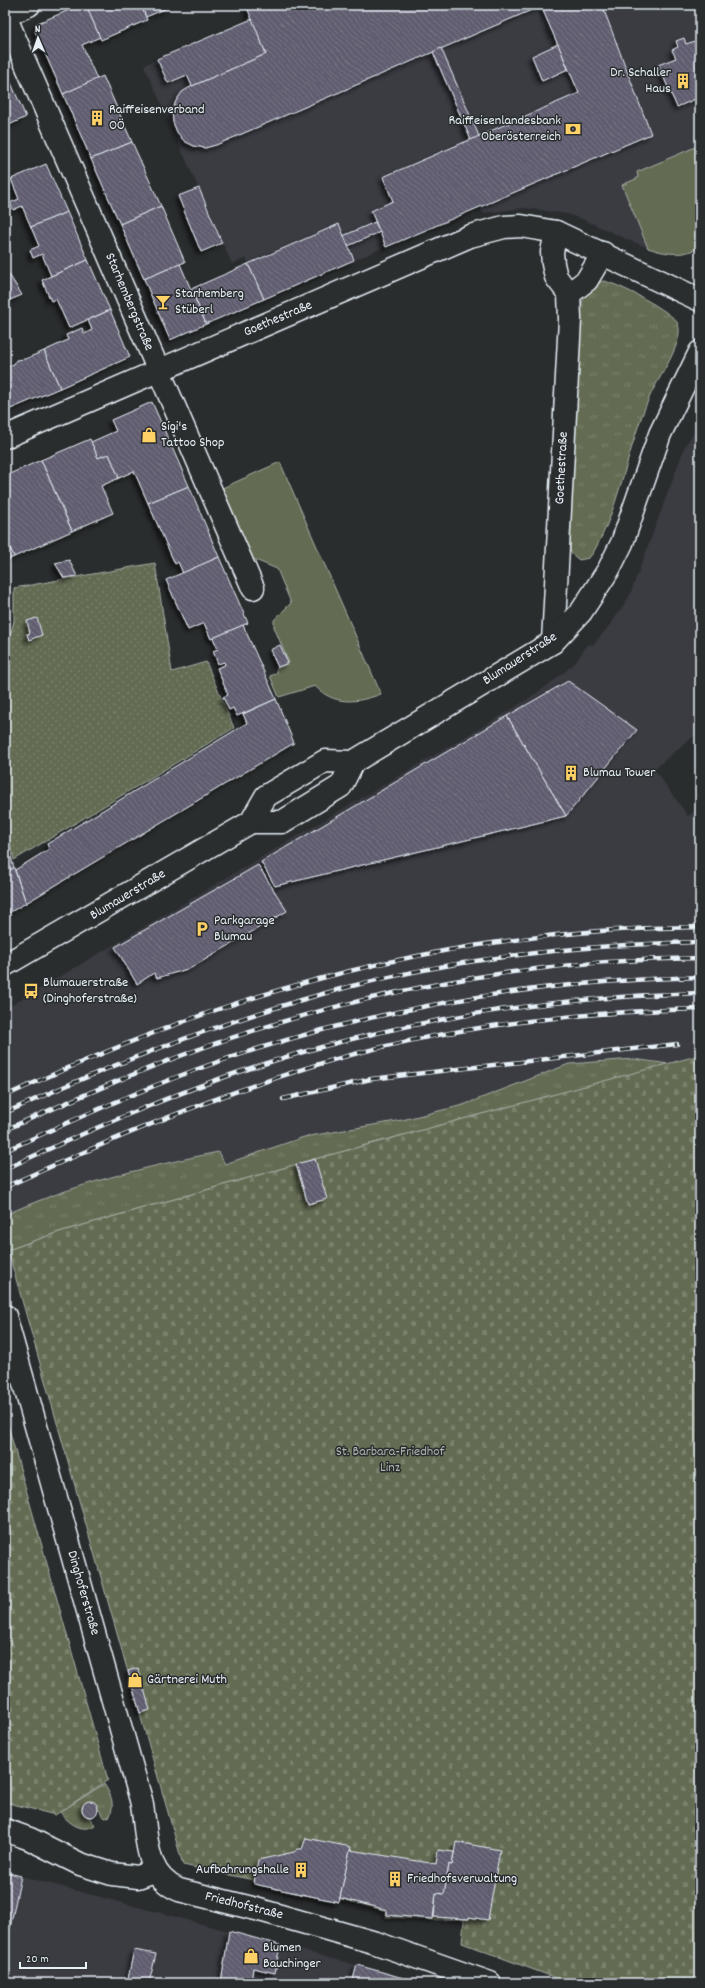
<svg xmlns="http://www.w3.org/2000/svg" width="705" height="1988" viewBox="0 0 705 1988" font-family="Dekko,sans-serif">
	<defs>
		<pattern id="grass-tufts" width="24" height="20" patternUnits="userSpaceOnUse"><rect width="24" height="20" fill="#646c53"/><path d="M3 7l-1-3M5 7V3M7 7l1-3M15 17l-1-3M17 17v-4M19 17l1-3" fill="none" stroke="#7a816c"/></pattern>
		<pattern id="cemetery-stones" width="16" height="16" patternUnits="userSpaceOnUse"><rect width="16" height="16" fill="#646c53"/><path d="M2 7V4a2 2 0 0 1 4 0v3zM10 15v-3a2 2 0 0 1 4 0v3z" fill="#7a816c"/></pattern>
		<pattern id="garden-dots" width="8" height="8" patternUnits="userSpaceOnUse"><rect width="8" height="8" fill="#646c53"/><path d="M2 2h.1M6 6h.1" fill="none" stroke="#7a816c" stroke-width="1.8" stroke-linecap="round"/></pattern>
		<pattern id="building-back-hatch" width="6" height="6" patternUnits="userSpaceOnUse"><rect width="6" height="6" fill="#615d6f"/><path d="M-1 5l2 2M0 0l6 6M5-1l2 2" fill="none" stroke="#787584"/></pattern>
		<filter id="shadow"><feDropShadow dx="-3.5" dy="3.5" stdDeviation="2" flood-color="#0009"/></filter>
	</defs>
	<rect width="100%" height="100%" fill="#2a2d2e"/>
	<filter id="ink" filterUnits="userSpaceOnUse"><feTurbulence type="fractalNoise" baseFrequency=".025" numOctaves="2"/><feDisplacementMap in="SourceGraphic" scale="8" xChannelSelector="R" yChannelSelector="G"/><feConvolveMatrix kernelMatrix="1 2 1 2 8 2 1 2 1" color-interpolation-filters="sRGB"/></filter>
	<g filter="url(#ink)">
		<g fill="#3a3b42">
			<polygon points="246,5 700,5 700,247 684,253 663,253 630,241 587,221 567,214 525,208 483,213 480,206 264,299 246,258 232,264 144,65 251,19"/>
			<polygon points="700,423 700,731 654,769 688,816 700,807 700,1055 669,1064 633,1059 569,1064 463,1105 402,1120 304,1137 225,1164 172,1161 124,1173 73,1189 5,1215 5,1009 517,706 550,684 575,663 587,645 594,644 613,621 630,595 685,446"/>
			<polygon points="5,1872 21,1876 424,1983 5,1983"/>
		</g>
		<g fill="url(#grass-tufts)" stroke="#a6aea6">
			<path d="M603,281C615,282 674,312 678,324C685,342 658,378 650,396C627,447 621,505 593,553L589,558L579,560L571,553L570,549L578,330C580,310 580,290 603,281Z"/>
			<path d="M633,1059L669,1064L315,1159L59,1232L8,1250L5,1240V1215C72,1184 146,1167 218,1152L225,1164L304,1137L402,1120L463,1105L569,1064Z"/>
			<path d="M104,1784C111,1795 115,1803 110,1816L105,1818L98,1809L88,1816L95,1825C81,1834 68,1822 60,1812Z"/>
		</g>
		<g fill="url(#cemetery-stones)" stroke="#a6aea6">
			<polygon points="700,1055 700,1983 569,1983 462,1943 464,1919 434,1920 386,1917 386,1911 341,1899 339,1902 259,1885 254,1884 254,1880 183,1865 8,1251 5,1251 59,1232 315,1159"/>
			<polygon points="5,1415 108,1780 55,1815 5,1802"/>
		</g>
		<g fill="#646c53" stroke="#a6aea6">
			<path d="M700,145V247C683,257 666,254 648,248L622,185L638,178L637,172Z"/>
			<path d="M280,462L381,694C357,703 334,706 315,686L279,697L270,676L277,673L276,669L289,663L274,627V620L291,603L277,569L248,557L218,490Z"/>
		</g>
		<polygon fill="url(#garden-dots)" stroke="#a6aea6" points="155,563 172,672 206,662 234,728 14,860 9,839 5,840 5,771 7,770 5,765 5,647 7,646 14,621 14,588"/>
		<g fill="url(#building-back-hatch)" stroke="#e8f1f8" filter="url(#shadow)">
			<polygon points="81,5 86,5 100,37 82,45 97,79 63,94 35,31 38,23"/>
			<polygon points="86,5 141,5 147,20 101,40"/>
			<polygon points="141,5 174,5 146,17"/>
			<polygon points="246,5 602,5 651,134 386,247 371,211 393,201 383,177 579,93 541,6 216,145 205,148 194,146 184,141 177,132 173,122 172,111 176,101 182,92 192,86 266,54"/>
			<polygon points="252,19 266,54 192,86 187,75 168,83 157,59"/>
			<polygon points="684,38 686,44 695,41 698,48 700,47 700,97 677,107 658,65 676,58 672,50 678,47 676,41"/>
			<polygon points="558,44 568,69 542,81 532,56"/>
			<polygon points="441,48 479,136 471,140 433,52"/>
			<polygon points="5,70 11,83 5,86"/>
			<polygon points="103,76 132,142 91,159 63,94"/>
			<polygon points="11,83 26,117 5,127 5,86"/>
			<polygon points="132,142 161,206 120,224 91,159"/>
			<polygon points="46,164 67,212 31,227 22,206 13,210 10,203 19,199 11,179"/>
			<polygon points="199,188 222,243 201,252 178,196"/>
			<polygon points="161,206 185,262 144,279 120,224"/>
			<polygon points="67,212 88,260 51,276 42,254 33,258 30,250 39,246 31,227"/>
			<polygon points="375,222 380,232 348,246 343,236"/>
			<polygon points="339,224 354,260 264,299 248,264"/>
			<polygon points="88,260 110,310 69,328 56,299 51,301 42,280"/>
			<polygon points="180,264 206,324 170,340 144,279"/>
			<polygon points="248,264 264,299 206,324 191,289"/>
			<polygon points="5,268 22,295 5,302"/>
			<polygon points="110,310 130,357 60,388 44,351 68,340 66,335 82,328 84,334 92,330 88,320"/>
			<polygon points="44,351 60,388 8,410 5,404 5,368 14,364 16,360 25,359"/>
			<polygon points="152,402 189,486 148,503 134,471 119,478 109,454 98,458 91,442 116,431 111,420"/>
			<polygon points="90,439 98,458 109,454 119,478 101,486 113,513 72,531 41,460"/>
			<polygon points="41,460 72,531 14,557 5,536 5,476"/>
			<polygon points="189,486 219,557 183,573 178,562 175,564 148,503"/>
			<polygon points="5,536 14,557 5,561"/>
			<polygon points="219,557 248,623 211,639 204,623 188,630 166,580"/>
			<polygon points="69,560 77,576 64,578 55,563"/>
			<polygon points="37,618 42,635 29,640 27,634 30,633 27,621"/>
			<polygon points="243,625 276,699 237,716 233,708 229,710 223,697 228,695 217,668 225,665 224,662 218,664 213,651 218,649 213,638"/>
			<polygon points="280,645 288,663 278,667 270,650"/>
			<polygon points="568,681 637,730 566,816 507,716"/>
			<polygon points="276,699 294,743 26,903 15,870 49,849 47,844 247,723 243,714"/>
			<polygon points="507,716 566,816 275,886 261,862"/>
			<polygon points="5,842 7,842 14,868 5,872"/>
			<polygon points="258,865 287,911 191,968 157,978 154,973 137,984 115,947"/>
			<polygon points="14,868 26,903 5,915 5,872"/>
			<polygon points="315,1159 327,1199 308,1204 296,1164"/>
			<polygon points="138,1668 150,1710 140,1713 128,1671"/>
			<circle cx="90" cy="1809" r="8"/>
			<polygon points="306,1838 351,1847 339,1902 254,1884 258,1860 294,1852 298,1849 302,1849"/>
			<polygon points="456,1842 500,1850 488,1920 469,1917 469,1919 434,1917 436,1893 444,1894 449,1864 452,1865"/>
			<polygon points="350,1850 436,1864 438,1850 454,1852 452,1865 449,1864 444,1894 436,1893 433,1919 387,1915 387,1910 340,1898"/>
			<polygon points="5,1872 21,1876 5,1952"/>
			<polygon points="229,1931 280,1945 275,1973 253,1968 251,1983 221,1983"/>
			<polygon points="134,1950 156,1954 149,1983 127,1983"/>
			<polygon points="357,1965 407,1979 406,1983 352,1983"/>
		</g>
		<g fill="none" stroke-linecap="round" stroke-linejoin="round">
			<defs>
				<g id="minor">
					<polyline points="5,16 253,588"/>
					<polyline points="5,16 29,5"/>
					<polyline points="569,294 587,280 603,253"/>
					<polyline points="5,437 470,236 504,227 521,226 556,232 700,300"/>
					<polyline points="553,642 570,319 569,294 556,277 553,264 552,252 556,232"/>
				</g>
				<g id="major">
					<polyline points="251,822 282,822 341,786 353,762"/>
					<polyline points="5,965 251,822 266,796 325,761 353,762 553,642 581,612 609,569 622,543 660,434 700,352"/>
					<path d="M5,1316L141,1800C148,1832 142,1875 179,1890L256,1909L376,1943L490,1983"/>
					<polyline points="5,1830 30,1839 80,1864 112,1874 138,1877 155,1871"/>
				</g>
			</defs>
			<use href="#minor" stroke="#e8f1f8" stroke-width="25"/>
			<use href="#major" stroke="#e8f1f8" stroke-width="25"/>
			<use href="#minor" stroke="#2a2d2e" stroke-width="22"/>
			<use href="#major" stroke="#2a2d2e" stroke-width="22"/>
			<defs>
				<g id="rail">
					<path d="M5,1096C73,1065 142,1036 213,1011C369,958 535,928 700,927"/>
					<polyline points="283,1099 371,1079 677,1044"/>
					<path d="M5,1113C116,1062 230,1018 348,987C462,957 582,945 700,942"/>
					<path d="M5,1130C70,1101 135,1072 202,1048C362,991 531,960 700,958"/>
					<path d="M5,1151C68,1122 131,1094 195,1070C357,1011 528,981 700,977"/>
					<path d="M5,1169C88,1131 171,1094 257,1066C400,1020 550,997 700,993"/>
					<path d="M5,1187C107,1141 209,1098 316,1065C440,1027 571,1012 700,1009"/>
				</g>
			</defs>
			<use href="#rail" stroke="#e8f1f8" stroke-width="4.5"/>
			<use href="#rail" stroke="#2a2d2e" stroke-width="3" stroke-dasharray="9" stroke-linecap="butt"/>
		</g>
	</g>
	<defs>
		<symbol id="building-bare" viewBox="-9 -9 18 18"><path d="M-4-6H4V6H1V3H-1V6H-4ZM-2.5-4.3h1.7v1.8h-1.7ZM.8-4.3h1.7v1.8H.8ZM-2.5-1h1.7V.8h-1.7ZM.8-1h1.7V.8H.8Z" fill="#ffd166" stroke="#2a2d2e" stroke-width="2.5" paint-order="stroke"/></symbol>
		<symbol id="bank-bare" viewBox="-9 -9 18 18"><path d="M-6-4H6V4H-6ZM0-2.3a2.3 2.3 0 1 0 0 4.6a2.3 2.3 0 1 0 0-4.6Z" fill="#ffd166" stroke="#2a2d2e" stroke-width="2.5" paint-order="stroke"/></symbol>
		<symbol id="bar-bare" viewBox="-9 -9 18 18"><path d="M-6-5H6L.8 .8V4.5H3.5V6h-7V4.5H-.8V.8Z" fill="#ffd166" stroke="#2a2d2e" stroke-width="2.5" paint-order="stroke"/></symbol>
		<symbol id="shop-bare" viewBox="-9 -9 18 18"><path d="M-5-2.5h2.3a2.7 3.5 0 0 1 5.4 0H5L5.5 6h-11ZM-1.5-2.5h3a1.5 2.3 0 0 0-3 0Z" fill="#ffd166" stroke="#2a2d2e" stroke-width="2.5" paint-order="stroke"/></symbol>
		<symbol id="parking-bare" viewBox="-9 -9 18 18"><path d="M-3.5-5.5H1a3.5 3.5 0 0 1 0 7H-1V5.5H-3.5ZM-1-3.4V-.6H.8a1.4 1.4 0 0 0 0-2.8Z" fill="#ffd166" stroke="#2a2d2e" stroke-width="2.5" paint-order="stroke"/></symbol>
		<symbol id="bus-bare" viewBox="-9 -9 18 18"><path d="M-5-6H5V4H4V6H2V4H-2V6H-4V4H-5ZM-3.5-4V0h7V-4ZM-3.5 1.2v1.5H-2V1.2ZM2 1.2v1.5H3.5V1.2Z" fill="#ffd166" stroke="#2a2d2e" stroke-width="2.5" paint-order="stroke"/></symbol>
	</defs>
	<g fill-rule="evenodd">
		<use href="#building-bare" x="672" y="70" width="22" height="22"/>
		<use href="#building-bare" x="86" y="107" width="22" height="22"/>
		<use href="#bank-bare" x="562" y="118" width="22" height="22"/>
		<use href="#bar-bare" x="152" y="291" width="22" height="22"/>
		<use href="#shop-bare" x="138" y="424" width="22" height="22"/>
		<use href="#building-bare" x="560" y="762" width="22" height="22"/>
		<use href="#parking-bare" x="191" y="918" width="22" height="22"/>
		<use href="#bus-bare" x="20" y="980" width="22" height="22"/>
		<use href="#shop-bare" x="124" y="1669" width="22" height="22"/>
		<use href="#building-bare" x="290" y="1859" width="22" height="22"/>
		<use href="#building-bare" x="384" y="1868" width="22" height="22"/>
		<use href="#shop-bare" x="240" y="1945" width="22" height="22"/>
	</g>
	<g text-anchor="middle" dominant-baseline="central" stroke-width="3" stroke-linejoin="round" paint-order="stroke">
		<g font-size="14" fill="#e8f1f8" stroke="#2a2d2e" text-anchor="start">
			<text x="671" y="73" text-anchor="end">Dr. Schaller<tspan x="671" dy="16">Haus</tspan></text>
			<text x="109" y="110">Raiffeisenverband<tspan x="109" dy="16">OÖ</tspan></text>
			<text x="561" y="121" text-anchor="end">Raiffeisenlandesbank<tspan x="561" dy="16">Oberösterreich</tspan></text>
			<text x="175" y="294">Starhemberg<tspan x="175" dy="16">Stüberl</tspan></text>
			<text x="161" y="427">Sigi's<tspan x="161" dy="16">Tattoo Shop</tspan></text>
			<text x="583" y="773">Blumau Tower</text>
			<text x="214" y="921">Parkgarage<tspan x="214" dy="16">Blumau</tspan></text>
			<text x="43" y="983">Blumauerstraße<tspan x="43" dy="16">(Dinghoferstraße)</tspan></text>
			<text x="147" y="1680">Gärtnerei Muth</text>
			<text x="289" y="1870" text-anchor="end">Aufbahrungshalle</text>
			<text x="407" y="1879">Friedhofsverwaltung</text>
			<text x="263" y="1948">Blumen<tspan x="263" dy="16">Bauchinger</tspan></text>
		</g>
		<g font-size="14" fill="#e8f1f8" stroke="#2a2d2e">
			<text transform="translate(129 302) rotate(67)">Starhembergstraße</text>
			<text transform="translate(278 319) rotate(-23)">Goethestraße</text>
			<text transform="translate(562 468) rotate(-87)">Goethestraße</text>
			<text transform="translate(520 659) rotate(-33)">Blumauerstraße</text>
			<text transform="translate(128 895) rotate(-31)">Blumauerstraße</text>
			<text transform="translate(83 1593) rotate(74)">Dinghoferstraße</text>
			<text transform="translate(244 1906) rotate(14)">Friedhofstraße</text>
		</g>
		<g font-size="14" fill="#adb5ae" stroke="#2a2d2e">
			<text x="390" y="1452">St. Barbara-Friedhof<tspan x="390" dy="16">Linz</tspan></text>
		</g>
	</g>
	<rect width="705" height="1988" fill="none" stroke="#2a2d2e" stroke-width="20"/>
	<rect x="10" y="10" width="685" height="1968" fill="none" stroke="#e8f1f8" stroke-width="1.5" filter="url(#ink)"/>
	<g transform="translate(38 38) rotate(358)" stroke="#2a2d2e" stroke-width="3" paint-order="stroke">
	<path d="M0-3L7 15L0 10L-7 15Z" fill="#e8f1f8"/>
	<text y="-6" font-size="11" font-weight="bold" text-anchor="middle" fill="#e8f1f8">N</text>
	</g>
	<path d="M20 1962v6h66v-6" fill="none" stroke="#e8f1f8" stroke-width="2"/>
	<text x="26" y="1962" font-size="12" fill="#e8f1f8" stroke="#2a2d2e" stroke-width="3" paint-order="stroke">20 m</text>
</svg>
